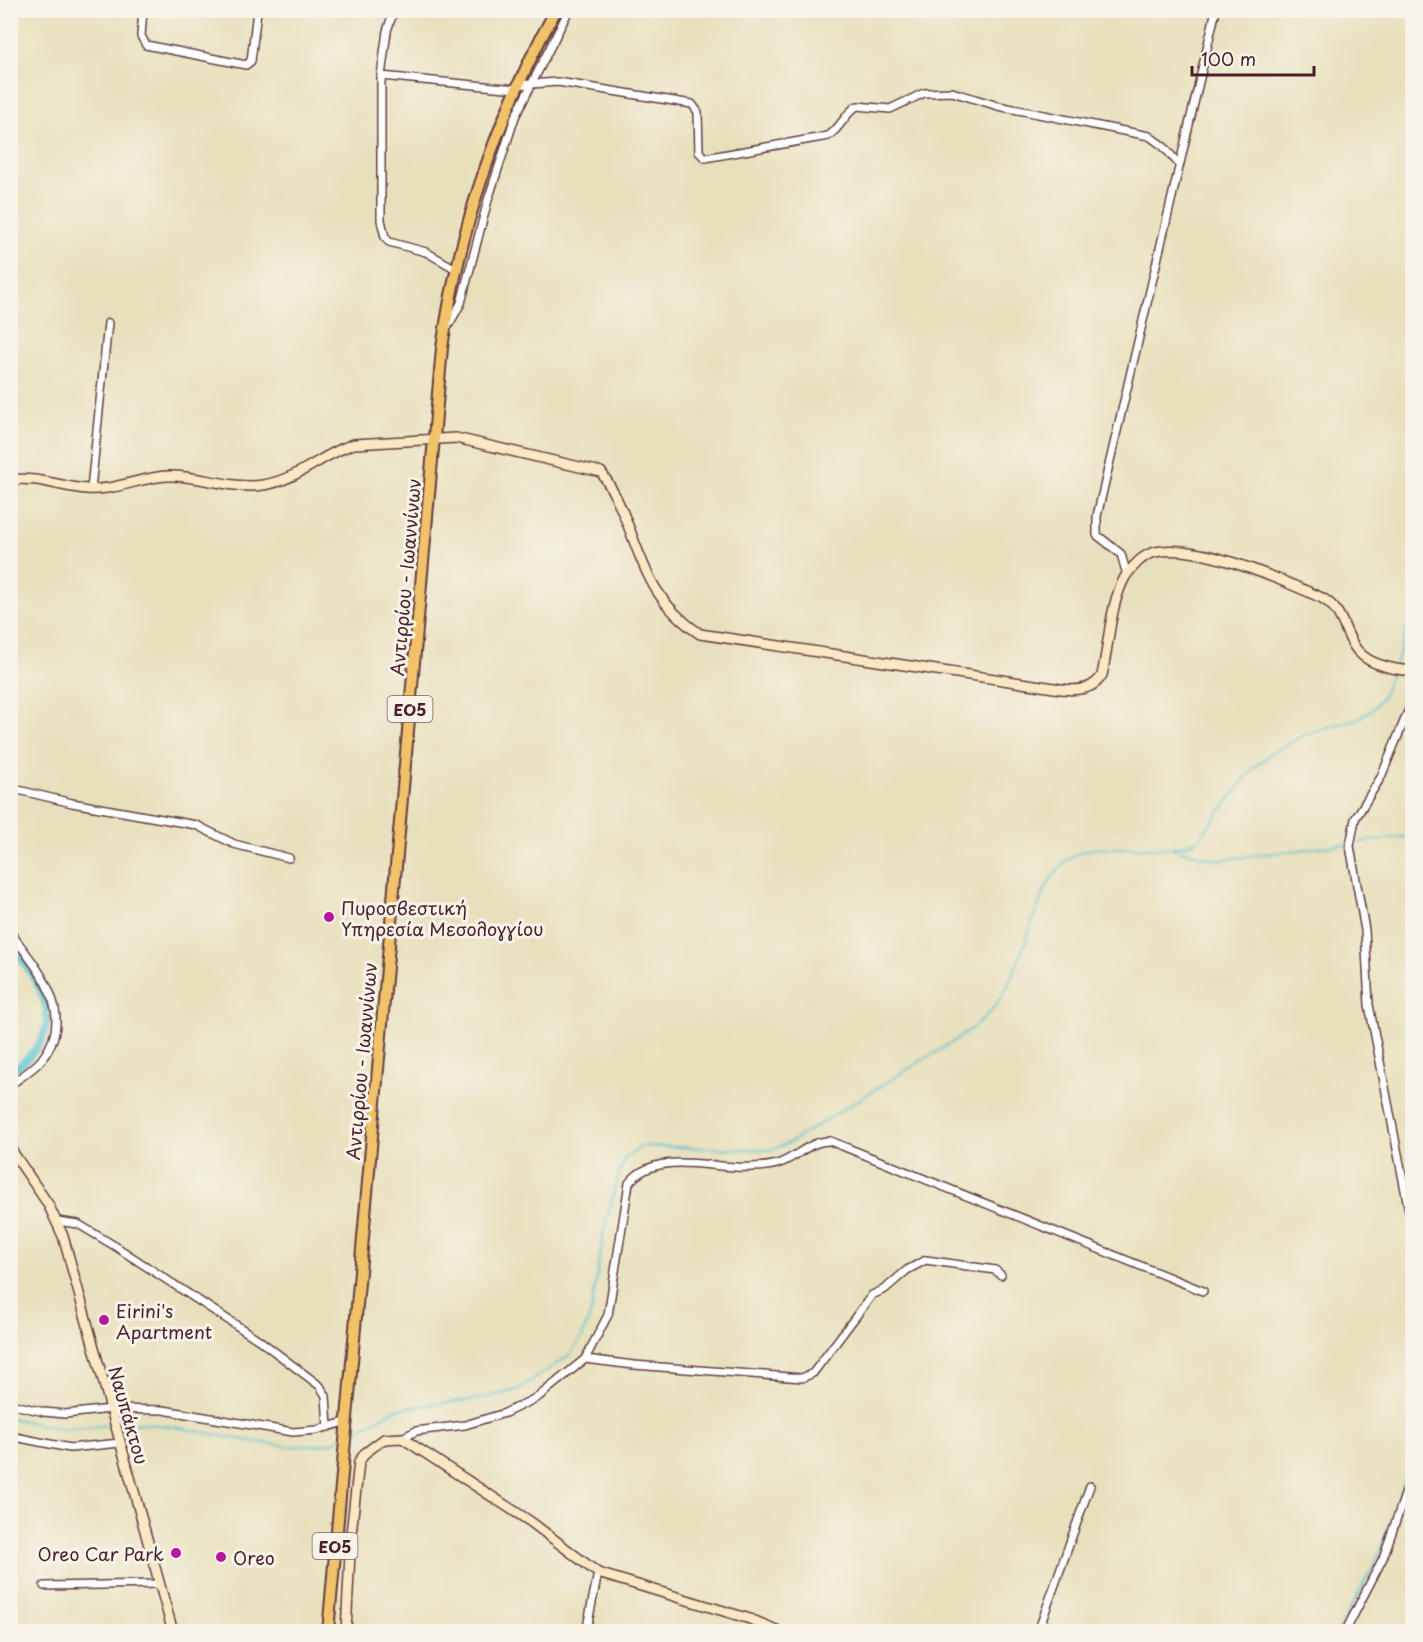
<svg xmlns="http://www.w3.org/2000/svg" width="1423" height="1642" viewBox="0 0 1423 1642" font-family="'Playpen Sans',sans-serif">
	<rect width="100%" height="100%" fill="#f7f3e8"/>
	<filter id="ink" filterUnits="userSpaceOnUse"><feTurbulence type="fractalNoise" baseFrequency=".0167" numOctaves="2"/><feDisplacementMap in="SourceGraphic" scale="12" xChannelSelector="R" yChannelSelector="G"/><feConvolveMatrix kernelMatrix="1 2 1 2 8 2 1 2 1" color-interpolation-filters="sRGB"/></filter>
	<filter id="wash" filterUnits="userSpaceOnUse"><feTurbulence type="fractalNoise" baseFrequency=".008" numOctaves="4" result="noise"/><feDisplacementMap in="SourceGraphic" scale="24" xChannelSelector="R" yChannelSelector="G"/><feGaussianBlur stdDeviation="1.35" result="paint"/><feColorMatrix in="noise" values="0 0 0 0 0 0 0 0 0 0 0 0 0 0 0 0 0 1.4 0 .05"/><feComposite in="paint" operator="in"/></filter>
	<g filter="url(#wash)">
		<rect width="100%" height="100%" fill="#e8e0bc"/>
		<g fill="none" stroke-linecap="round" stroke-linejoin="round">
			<g stroke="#54c1cd" stroke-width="2">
				<polyline points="1395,667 1412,613"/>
				<polyline points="1360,842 1412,836"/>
				<polyline points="1170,848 1218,860 1347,844"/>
				<polyline points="10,1418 61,1429 111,1425"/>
				<path d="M120,1424C181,1417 292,1465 342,1438"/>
				<path d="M349,1434L397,1409L479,1399L517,1390L570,1355L582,1337L591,1313L604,1230L620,1170L626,1157L643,1146L770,1150L789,1143C831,1117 872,1091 913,1066C939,1050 967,1036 988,1014C1030,971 1029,883 1073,856C1103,837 1161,859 1198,840L1252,770L1270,754L1306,734L1359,718L1372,710L1382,697L1392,672"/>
				<polyline points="1337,1632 1376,1562 1412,1460"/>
			</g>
			<path stroke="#54c1cd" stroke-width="8" d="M10,943C46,992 72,1029 10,1072"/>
		</g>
	</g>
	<g filter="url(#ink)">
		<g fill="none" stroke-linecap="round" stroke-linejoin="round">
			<defs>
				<g id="street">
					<polyline points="143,10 141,36 146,45 246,65 251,61 257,11"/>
					<polyline points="394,10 387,31 381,76 516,89"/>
					<polyline points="381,76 381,220 385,237 389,242 426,252 456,269"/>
					<path d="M518,85L558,82L692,104L698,112L699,152L705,158L828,136C841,128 845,113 857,106L890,109L924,93L952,92L998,106L1149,136L1163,146L1178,163"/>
					<polyline points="447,328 461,303 488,200 515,117 569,10"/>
					<polyline points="91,489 108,323"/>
					<polyline points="1127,575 1121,554 1097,535 1097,516 1216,10"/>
					<polyline points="1412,702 1381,777 1355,819 1350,846 1365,930 1369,1005 1412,1226"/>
					<polyline points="10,788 72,803 196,825 234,844 289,858"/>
					<path d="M10,932C37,968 78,1013 42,1059C34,1069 21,1077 10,1085"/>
					<polyline points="57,1221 78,1224 115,1246 259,1340 320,1386 326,1396 328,1427"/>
					<polyline points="585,1359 634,1365 802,1378 813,1373 872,1295 885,1289 907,1270 926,1260 995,1270 1001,1275"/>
					<polyline points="10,1404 44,1412 65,1414 111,1409 163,1410 293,1432 317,1430 345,1422"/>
					<polyline points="10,1436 70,1448 120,1443"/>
					<path d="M402,1438L416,1431L465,1425L505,1413L538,1397L585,1359L608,1315L629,1183C656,1148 714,1170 752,1167C762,1167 771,1166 780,1163C797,1157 811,1140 830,1141L1203,1291"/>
					<polyline points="44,1586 159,1584"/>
					<polyline points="586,1632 598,1573"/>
					<polyline points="1038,1632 1090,1486"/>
					<polyline points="1345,1632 1383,1558 1412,1475"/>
				</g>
				<g id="secondary">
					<path d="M10,480C38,476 60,487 87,489C116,491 140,477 168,476C200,475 232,490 263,485C298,480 322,454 354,444L456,438L601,472C642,531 633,590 700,634L1061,689C1077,691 1094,690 1102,675C1109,644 1110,604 1125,577C1131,568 1142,556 1152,553C1193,540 1284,581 1322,598C1354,616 1338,654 1384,666C1394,669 1402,671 1412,670"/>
					<polyline points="10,1148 48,1204 63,1236 173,1632"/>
					<polyline points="346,1632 351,1534 359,1462 365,1453 384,1439 402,1438 531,1522 598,1573 750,1619 781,1632"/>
				</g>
				<path id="primary" d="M328,1632L442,348C459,230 498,114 556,10"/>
			</defs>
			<use href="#street" stroke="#623c41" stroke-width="10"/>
			<use href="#secondary" stroke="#623c41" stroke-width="12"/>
			<use href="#primary" stroke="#623c41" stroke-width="14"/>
			<use href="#street" stroke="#fff" stroke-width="7"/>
			<use href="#secondary" stroke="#fae7c3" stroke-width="9"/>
			<use href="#primary" stroke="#f2c26a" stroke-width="10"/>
		</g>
	</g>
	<g fill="#b5179e" stroke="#f7f3e8" stroke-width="2">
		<circle cx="329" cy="917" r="6"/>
		<circle cx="104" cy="1320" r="6"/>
		<circle cx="176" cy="1553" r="6"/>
		<circle cx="221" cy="1557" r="6"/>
	</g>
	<g text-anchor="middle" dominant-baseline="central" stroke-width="6" stroke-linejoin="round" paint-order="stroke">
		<g fill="#f7f3e8" stroke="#7e5f64" stroke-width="1.5">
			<rect x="387.5" y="696" width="45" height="26" rx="4.5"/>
			<rect x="312.5" y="1533" width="45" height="26" rx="4.5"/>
		</g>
		<g font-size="16" font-weight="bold" fill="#4a1f2b">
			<text x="410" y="709">ΕΟ5</text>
			<text x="335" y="1546">ΕΟ5</text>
		</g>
		<g font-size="18" fill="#4a1f2b" stroke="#f7f3e8">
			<text transform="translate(405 577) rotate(-85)">Αντιρρίου - Ιωαννίνων</text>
			<text transform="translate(361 1061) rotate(-85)">Αντιρρίου - Ιωαννίνων</text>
			<text transform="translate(129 1415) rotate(74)">Ναυπάκτου</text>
		</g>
		<g font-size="18" fill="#4a1f2b" stroke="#f7f3e8" text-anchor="start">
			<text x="341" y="907">Πυροσβεστική<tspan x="341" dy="21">Υπηρεσία Μεσολογγίου</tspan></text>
			<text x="116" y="1310">Eirini's<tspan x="116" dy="21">Apartment</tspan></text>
			<text x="164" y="1553" text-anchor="end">Oreo Car Park</text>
			<text x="233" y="1557">Oreo</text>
		</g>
	</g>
	<rect width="1423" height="1642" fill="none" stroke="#f7f3e8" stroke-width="36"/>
	<path d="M1192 66v9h122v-9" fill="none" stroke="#4a1f2b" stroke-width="3"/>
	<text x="1201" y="66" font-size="18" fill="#4a1f2b" stroke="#f7f3e8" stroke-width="4.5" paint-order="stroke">100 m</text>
</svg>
